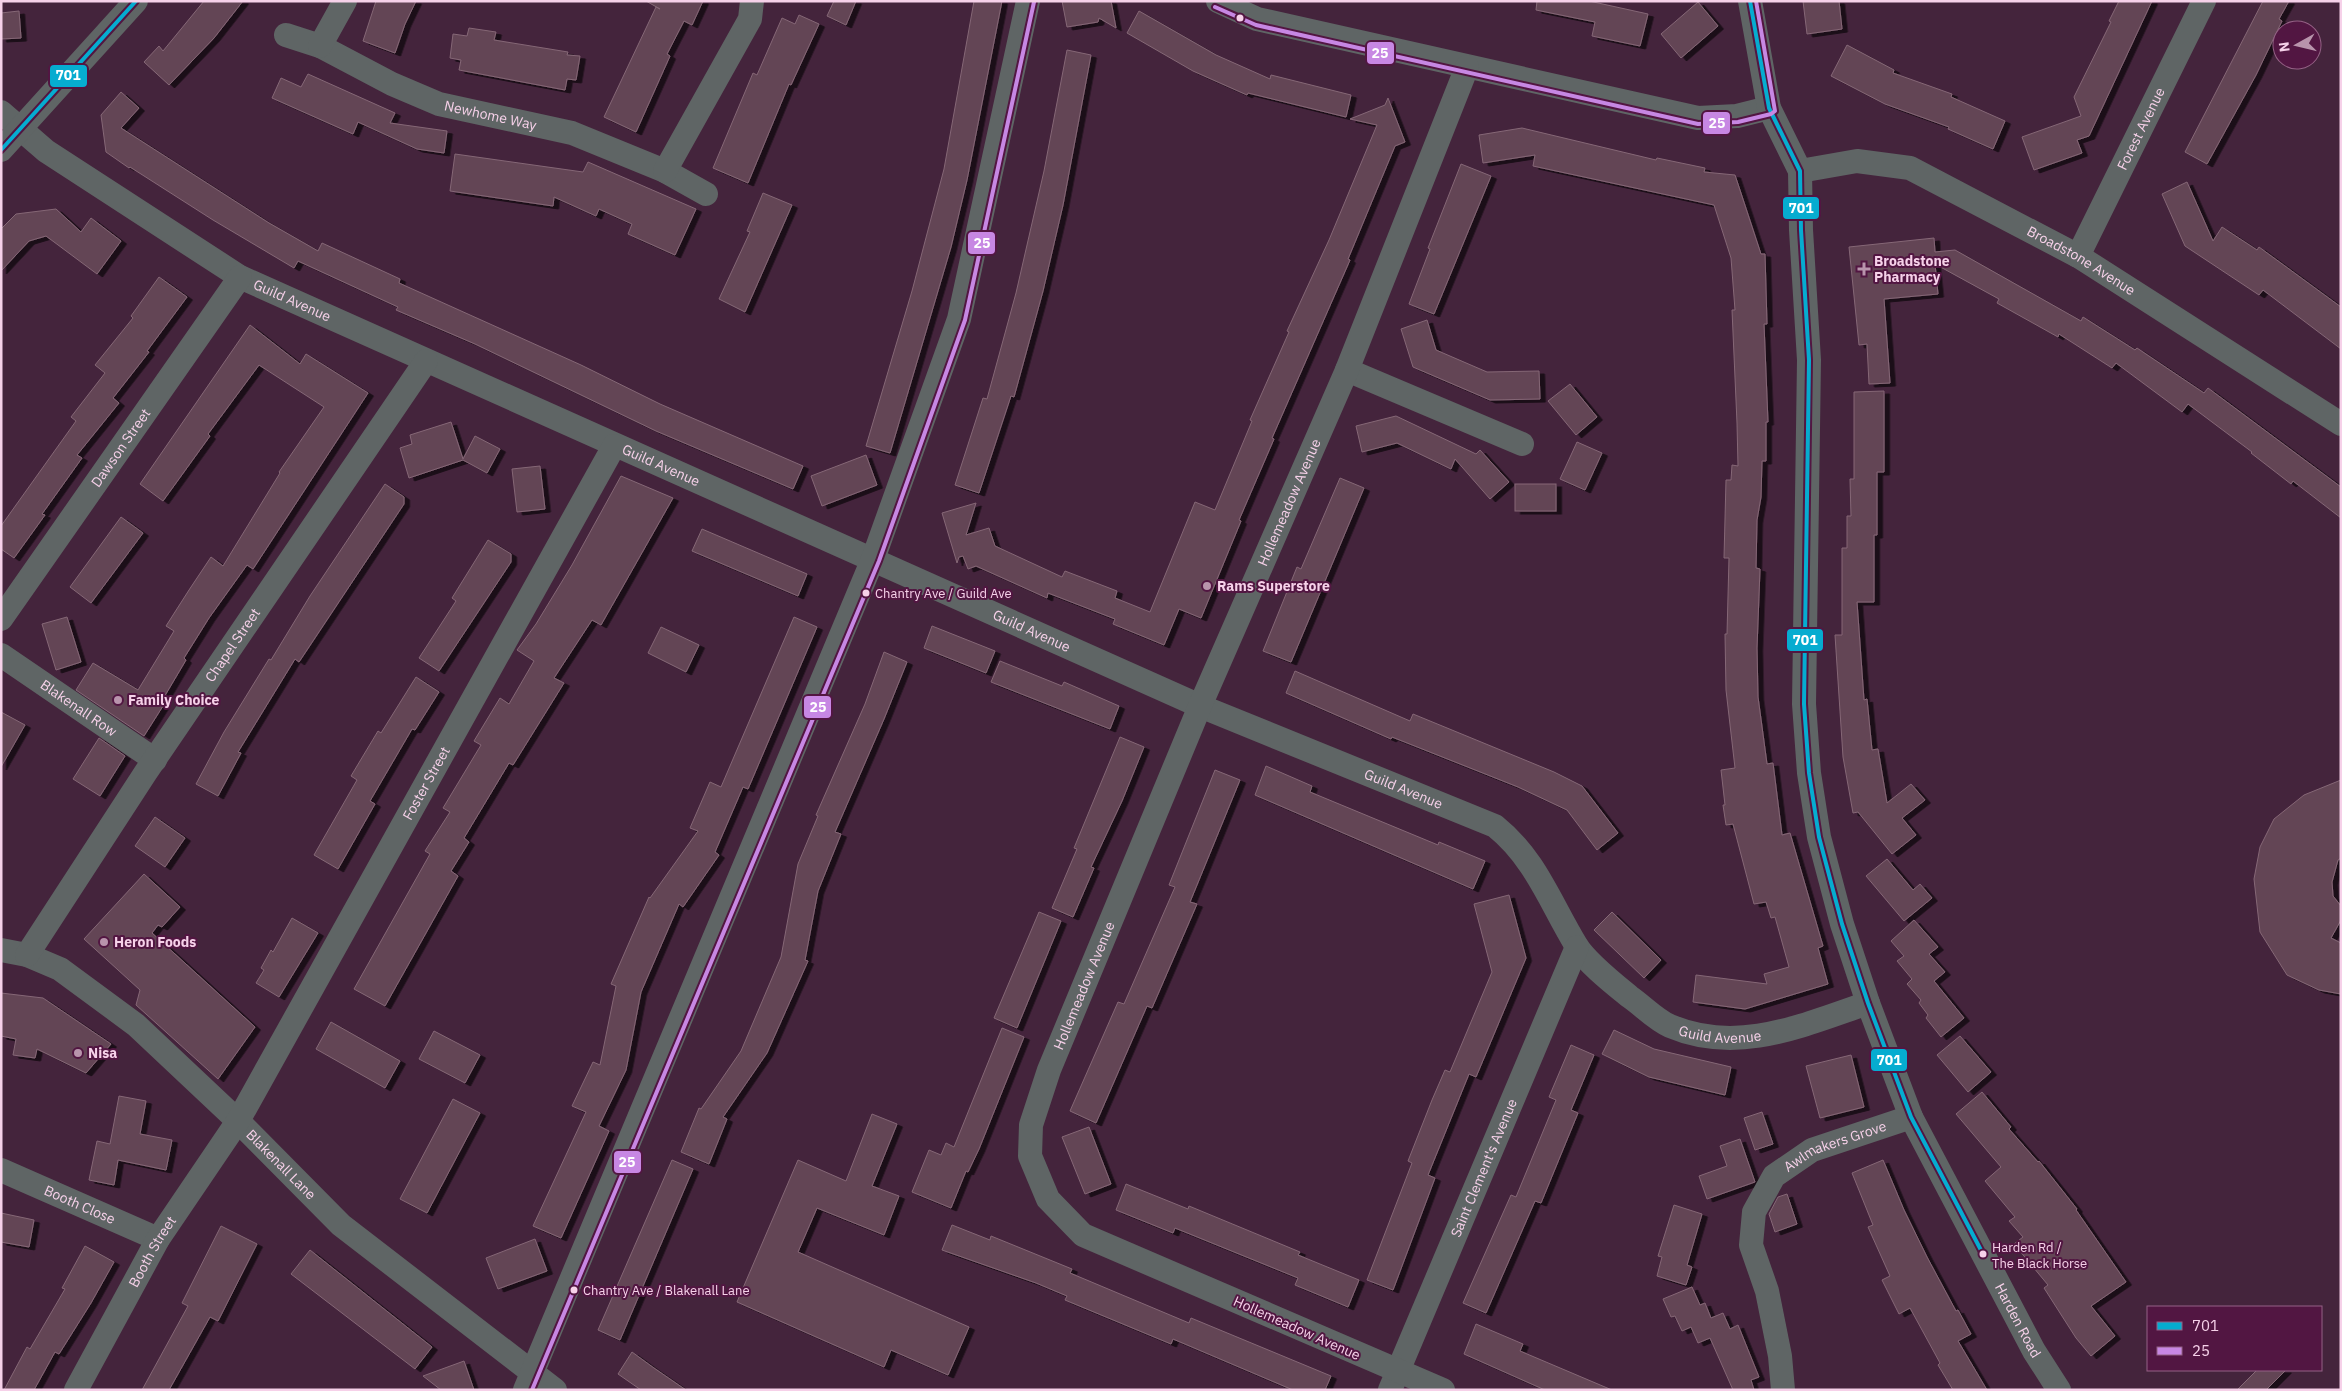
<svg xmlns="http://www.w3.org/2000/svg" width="2342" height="1391" viewBox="0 0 2342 1391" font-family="'IBM Plex Sans',sans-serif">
	<defs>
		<filter id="shadow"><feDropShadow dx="5.5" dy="3" stdDeviation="0" flood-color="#0009"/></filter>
	</defs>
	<rect width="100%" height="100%" fill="#44243c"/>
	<g fill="#634555" stroke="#856776" filter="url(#shadow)">
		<polygon points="204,1 243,1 214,38 169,85 144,62 159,46 163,51"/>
		<polygon points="376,1 416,1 405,24 395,53 363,41"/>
		<polygon points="646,1 703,1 692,25 684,21 667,54 670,56 636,132 604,117 656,7 660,9"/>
		<polygon points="834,1 856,1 846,25 827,16"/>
		<polygon points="974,1 1002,1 967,180 951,247 890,453 866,446 912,291 944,169"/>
		<polygon points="1062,1 1111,1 1116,28 1099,18 1098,22 1067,27"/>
		<polygon points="1537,1 1589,1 1648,14 1640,46 1592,36 1595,22 1536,10"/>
		<polygon points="1803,1 1839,1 1842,29 1807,34"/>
		<polygon points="2119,1 2152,1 2089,136 2077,140 2082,153 2034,170 2022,137 2081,116 2074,97 2111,22 2109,21"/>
		<polygon points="2263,1 2289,1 2279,19 2282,21 2256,75 2207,164 2185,152"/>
		<polygon points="1698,2 1718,26 1681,58 1661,34"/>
		<polygon points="19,11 21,38 1,39 1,13"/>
		<polygon points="1139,11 1216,55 1270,79 1271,75 1351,95 1346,117 1248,93 1247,95 1193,71 1127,33"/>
		<polygon points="799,15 819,24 791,85 789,84 748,183 713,168 753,73 757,75 782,18 795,24"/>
		<polygon points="469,28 496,32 494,40 568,52 567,55 580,56 576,80 567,79 565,90 459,70 461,60 450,58 453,34 467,36"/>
		<polygon points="1847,45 1894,70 1893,73 1952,94 1951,97 2005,121 1993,149 1948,129 1949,127 1885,104 1831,76"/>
		<polygon points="1067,50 1091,55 1063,205 1043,291 1014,397 1011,396 979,493 955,485 983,398 987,399 1016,293 1044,171"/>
		<polygon points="308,74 395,113 390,123 447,131 444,153 417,149 358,122 353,134 272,98 281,78 301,87"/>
		<polygon points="121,92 139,108 121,128 269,223 318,251 322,243 400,279 399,283 581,365 660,404 803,466 793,489 656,431 475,344 396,310 398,307 298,261 294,268 213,220 130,167 129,168 106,152 101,115"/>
		<polygon points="1388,98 1405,142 1395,146 1348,259 1350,260 1272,438 1274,439 1239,520 1241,521 1201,618 1179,609 1164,645 1113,624 1115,619 1048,593 1047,598 976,566 968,569 963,556 959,557 957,563 942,513 976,503 966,535 989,528 995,546 1062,577 1065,571 1117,591 1115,598 1150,612 1195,502 1215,510 1252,421 1250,420 1289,332 1287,331 1329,240 1377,125 1350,119 1385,105"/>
		<polygon points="1522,128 1656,160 1657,158 1705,168 1704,172 1735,175 1761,254 1765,254 1767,324 1764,324 1768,422 1766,422 1766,461 1762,461 1761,497 1757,520 1756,568 1760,569 1757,648 1758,697 1767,764 1773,763 1782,835 1790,833 1823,946 1818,948 1828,984 1745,1009 1693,1002 1696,975 1767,984 1764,974 1789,967 1775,917 1771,918 1766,902 1754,904 1733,824 1726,825 1723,805 1725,805 1721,770 1735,768 1726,690 1725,634 1727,634 1729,558 1724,558 1726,480 1731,480 1732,465 1738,466 1737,423 1732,310 1735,310 1731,258 1714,205 1533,166 1535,155 1483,163 1479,135"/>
		<polygon points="455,154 583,172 588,162 696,209 675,255 628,234 632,224 599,209 596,216 554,197 553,206 450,191"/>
		<polygon points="1461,164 1491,176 1434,314 1409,304 1430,249 1428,248"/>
		<polygon points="2187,182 2213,241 2222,227 2257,250 2259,247 2341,307 2341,349 2263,290 2259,295 2185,246 2162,194"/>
		<polygon points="763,193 792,205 745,312 719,299 750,232 747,231"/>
		<polygon points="56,209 81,232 91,218 121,241 97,274 46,236 29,241 1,271 1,229 16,214"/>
		<polygon points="1934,238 1935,252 1955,250 2081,321 2083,317 2135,350 2137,348 2204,393 2208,388 2341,487 2341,518 2293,481 2291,484 2251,453 2252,452 2188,404 2182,412 2116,363 2112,368 2059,334 2058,337 1997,303 1999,299 1935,264 1938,294 1884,299 1890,383 1869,384 1867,344 1859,345 1849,247"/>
		<polygon points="159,277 187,297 147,351 149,352 113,398 119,403 77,455 82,458 42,514 45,515 14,558 1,549 1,526 76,421 71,417 105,373 95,365 133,318 131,316"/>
		<polygon points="1427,320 1436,350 1487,372 1539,371 1540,399 1490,400 1413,367 1401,329"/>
		<polygon points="250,325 300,364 306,354 368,393 253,569 247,565 209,618 184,658 186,660 160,704 163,706 144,736 76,690 93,663 138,690 174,631 166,626 189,590 211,557 223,566 280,473 279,472 324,407 259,365 208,434 210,436 163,501 140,484"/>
		<polygon points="1570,384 1597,417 1576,435 1548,401"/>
		<polygon points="1884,391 1884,472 1877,472 1877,535 1874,535 1874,602 1857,602 1864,700 1867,699 1872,750 1878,749 1887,803 1911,784 1925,800 1902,818 1916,835 1892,854 1858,812 1853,813 1843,757 1835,635 1842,635 1842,548 1847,548 1847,516 1851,516 1850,479 1854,479 1854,392"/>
		<polygon points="1396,416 1476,454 1480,450 1509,482 1490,499 1455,459 1451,469 1397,443 1362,452 1356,426"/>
		<polygon points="451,422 463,459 475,436 500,449 487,473 463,460 409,478 400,448 412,444 410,435"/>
		<polygon points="1577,442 1602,453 1585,490 1560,479"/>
		<polygon points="866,455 877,485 822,506 811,476"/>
		<polygon points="540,466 545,509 517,512 512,469"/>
		<polygon points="621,476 673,498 601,625 592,620 554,678 564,683 513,765 509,763 464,838 469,842 451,871 458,876 385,1006 354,989 430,854 425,851 450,812 443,808 481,745 474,741 500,698 509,704 534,661 517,650 536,624 572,565"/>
		<polygon points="1340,478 1364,488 1291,662 1263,651 1297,567 1301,569"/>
		<polygon points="385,484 404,497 404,504 299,662 295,659 238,752 241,753 218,796 196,784 224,732 269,659 271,660 310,596"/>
		<rect x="1515" y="484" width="41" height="27"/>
		<polygon points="121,517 143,533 91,603 70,587"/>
		<polygon points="702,529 807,574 798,596 692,551"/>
		<polygon points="488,540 511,554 511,562 439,671 419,658 456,601 452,598"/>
		<polygon points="67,617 81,662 56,670 42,624"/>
		<polygon points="794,617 817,627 748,789 743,787 715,852 719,855 683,907 679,904 641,992 626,1070 599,1126 609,1131 561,1238 533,1226 586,1112 572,1106 593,1062 600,1065 616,986 611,984 649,897 650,898 698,831 690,828 710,782 721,787"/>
		<polygon points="932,626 995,651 986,673 924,648"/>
		<polygon points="661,627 699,645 686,672 648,653"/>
		<polygon points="884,652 907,662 884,719 835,832 841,834 818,891 805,960 808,961 767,1053 723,1117 727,1119 709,1164 681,1152 699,1108 701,1109 741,1051 781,957 798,864 818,816 816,815 865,704"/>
		<polygon points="1000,661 1062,686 1064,682 1119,706 1110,729 991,682"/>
		<polygon points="1295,671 1410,721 1413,714 1554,772 1582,786 1618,833 1597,850 1567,810 1518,787 1392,737 1391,739 1286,693"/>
		<polygon points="416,677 439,692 415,730 412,729 370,801 375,804 338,869 314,855 357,780 351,776 378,731 381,733"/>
		<polygon points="1,712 25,725 1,767"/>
		<polygon points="1120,737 1144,747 1122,801 1091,867 1094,868 1073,917 1052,908 1077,849 1074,848"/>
		<polygon points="99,738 125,756 100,796 73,779"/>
		<polygon points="1266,766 1312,786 1310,792 1438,845 1439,842 1485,861 1473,889 1255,795"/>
		<polygon points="1215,770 1240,780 1190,902 1197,904 1152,1008 1147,1006 1096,1123 1070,1111 1118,1002 1124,1004 1175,887 1169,885"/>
		<polygon points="2341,780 2341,858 2338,860 2332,882 2333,896 2341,906 2341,920 2331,938 2341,943 2341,994 2319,990 2287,975 2260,932 2254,879 2260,847 2274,819 2304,795"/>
		<polygon points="155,817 185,838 165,867 135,846"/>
		<polygon points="1887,859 1913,890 1920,884 1932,898 1904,921 1866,876"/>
		<polygon points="144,874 180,907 162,927 158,925 152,933 255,1027 218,1079 136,1005 140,990 84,939"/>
		<polygon points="1509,895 1526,958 1476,1077 1469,1074 1428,1175 1435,1178 1393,1290 1367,1280 1412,1163 1408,1161 1432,1100 1445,1070 1450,1072 1492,972 1474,904"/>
		<polygon points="1039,912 1061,921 1017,1028 994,1018"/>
		<polygon points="1612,912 1661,960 1644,978 1594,930"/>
		<polygon points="292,918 318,933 279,997 256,983 264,970 261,968 271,950 273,952"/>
		<polygon points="1914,920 1938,947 1929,954 1945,972 1934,981 1964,1018 1941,1037 1926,1018 1928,1015 1919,1003 1921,1000 1907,984 1912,979 1897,961 1904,956 1891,941"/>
		<polygon points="1,993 43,998 111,1044 86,1073 37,1049 35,1058 13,1055 16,1039 1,1036"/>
		<polygon points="331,1022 400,1061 385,1088 316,1049"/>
		<polygon points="1002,1028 1024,1037 979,1149 968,1172 966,1171 951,1208 912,1192 929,1150 941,1155 946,1143 954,1147"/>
		<polygon points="1614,1030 1654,1049 1731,1067 1725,1095 1649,1077 1602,1054"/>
		<polygon points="434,1031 480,1055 465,1083 419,1059"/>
		<polygon points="1960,1036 1991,1072 1968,1092 1937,1055"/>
		<polygon points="1571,1045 1594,1055 1571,1110 1578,1113 1541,1203 1535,1201 1486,1313 1463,1303 1511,1195 1516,1197 1556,1100 1549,1097"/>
		<polygon points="1851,1055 1864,1107 1820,1118 1806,1066"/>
		<polygon points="1982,1092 2011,1127 2009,1129 2038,1162 2039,1161 2077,1209 2076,1210 2126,1282 2091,1306 2115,1336 2091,1356 2076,1338 2044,1288 2048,1285 2014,1244 2023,1237 2009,1221 2015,1217 1985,1181 2001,1167 1956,1114"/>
		<polygon points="119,1096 146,1101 140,1134 172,1140 166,1170 118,1160 114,1185 89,1180 97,1141 110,1144"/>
		<polygon points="453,1099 480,1113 427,1213 400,1199"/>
		<polygon points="1762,1112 1773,1144 1755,1150 1744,1118"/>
		<polygon points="872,1114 897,1124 872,1186 899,1196 884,1235 817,1208 798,1252 969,1327 948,1375 891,1350 884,1367 737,1302 798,1160 846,1181"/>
		<polygon points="1089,1127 1111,1184 1085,1194 1062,1137"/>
		<polygon points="1740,1139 1755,1182 1707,1199 1699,1176 1727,1166 1720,1146"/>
		<polygon points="672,1160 693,1169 620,1340 598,1330"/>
		<polygon points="1883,1160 1904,1210 1927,1257 1956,1311 1958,1310 1971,1334 1958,1341 1987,1390 1953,1390 1938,1365 1940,1363 1910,1308 1899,1314 1882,1280 1890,1276 1868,1227 1873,1225 1852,1173"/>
		<polygon points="1126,1184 1188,1209 1189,1206 1300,1252 1298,1255 1359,1280 1348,1307 1295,1285 1298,1278 1175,1228 1173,1233 1116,1210"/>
		<polygon points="1787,1194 1797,1224 1775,1232 1769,1214 1778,1197"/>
		<polygon points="1674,1205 1702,1214 1687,1265 1692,1267 1686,1285 1657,1276 1662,1257 1658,1256"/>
		<polygon points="1,1213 34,1220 29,1247 1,1242"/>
		<polygon points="952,1225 990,1240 991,1236 1072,1269 1070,1273 1189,1323 1191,1318 1331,1376 1325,1390 1293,1390 1173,1339 1171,1344 1065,1300 1067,1296 1036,1283 942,1250"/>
		<polygon points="221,1226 257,1244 218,1321 210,1317 169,1390 142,1390 188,1306 182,1303"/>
		<polygon points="535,1239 547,1271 498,1289 486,1258"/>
		<polygon points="85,1246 114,1262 91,1303 59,1354 55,1352 34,1390 4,1390 27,1347 30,1349 65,1289 62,1288"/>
		<polygon points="310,1250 432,1347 415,1369 291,1274"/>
		<polygon points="1692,1287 1700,1305 1705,1303 1711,1318 1723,1313 1730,1329 1738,1325 1759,1377 1751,1380 1754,1390 1733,1390 1710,1338 1698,1343 1691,1327 1682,1331 1675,1316 1671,1317 1663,1299"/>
		<polygon points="1476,1324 1523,1344 1520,1351 1612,1390 1545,1390 1464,1354"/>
		<polygon points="632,1352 654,1368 686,1390 641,1390 618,1374"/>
		<polygon points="464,1361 474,1390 441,1390 423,1376"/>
		<polygon points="2257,1370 2286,1370 2266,1390 2237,1390"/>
	</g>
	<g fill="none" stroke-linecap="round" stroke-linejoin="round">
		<g stroke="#5f6565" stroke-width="24">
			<polyline points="1218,1 1257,19 1698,118 1737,116 1769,108"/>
			<path id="s1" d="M1750,1L1769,108L1800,171L1801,230L1809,360L1804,704L1809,773L1819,837L1842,924L1868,1003L1911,1117L2034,1351L2059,1390"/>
			<path id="s2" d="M286,35L320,46L392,84L439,104L572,133L665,171L706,194"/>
			<polyline points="320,46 345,1"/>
			<path id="s3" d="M1,112L46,151L240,277L1200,706L1495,826C1535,858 1550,902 1576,945C1586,962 1614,984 1630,997C1643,1006 1656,1020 1670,1026C1738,1055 1803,1025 1868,1003"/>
			<polyline points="1,150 136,1"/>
			<polyline points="665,171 750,19 752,1"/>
			<path id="s4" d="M1800,171L1857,161L1910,168L2078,256L2341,424"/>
			<path id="s5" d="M2078,256L2204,1"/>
			<polyline points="1347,370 1522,444"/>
			<path id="s6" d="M1,619L240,277"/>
			<path id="s7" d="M1,655L155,760"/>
			<path id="s8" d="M1,950L27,955L60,969L136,1025L238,1121L341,1225L555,1390"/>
			<path id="s9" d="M27,955L146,772L426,361"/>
			<path id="s10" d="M1,1170L158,1239"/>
			<path id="s11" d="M76,1390L158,1239L238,1121L614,446"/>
			<polyline points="525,1390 873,559 959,319 1028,1"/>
			<path id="s12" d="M1390,1390L1577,947"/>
			<path id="s13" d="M1443,1390L1083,1235L1048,1199L1030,1156L1031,1125L1049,1070L1200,706L1347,370L1467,67"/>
			<path id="s14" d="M1783,1390L1780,1356L1767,1291L1751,1245L1754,1212L1774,1176L1812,1150L1911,1117"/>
		</g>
		<defs>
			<g id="bus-1">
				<polyline points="1750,1 1769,108 1800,171 1801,230 1809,360 1804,704 1809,773 1819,837 1842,924 1868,1003 1911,1117 1983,1254"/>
				<polyline points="1,150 136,1"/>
			</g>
			<g id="bus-2">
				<polyline points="1215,7 1256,25 1698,124 1738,122 1771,114 1775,111 1756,1"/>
				<polyline points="532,1390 879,561 965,320 1034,2"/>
			</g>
		</defs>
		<use href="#bus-1" stroke="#521642" stroke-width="8"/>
		<use href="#bus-2" stroke="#521642" stroke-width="8"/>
		<use href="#bus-1" stroke="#06acd0" stroke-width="4"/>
		<use href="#bus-2" stroke="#c787e3" stroke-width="4"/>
	</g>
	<g fill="#f6d1e9" stroke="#521642" stroke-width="2">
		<circle cx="1240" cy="18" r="4.5"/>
		<circle cx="866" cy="593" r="4.5"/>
		<circle cx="1983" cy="1254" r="4.5"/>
		<circle cx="574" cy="1290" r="4.5"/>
	</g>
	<g fill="#b894ac" stroke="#521642" stroke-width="2">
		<path d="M1861.5 261.5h5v5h5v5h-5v5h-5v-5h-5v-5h5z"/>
		<circle cx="1207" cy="586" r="5"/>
		<circle cx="118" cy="700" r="5"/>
		<circle cx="104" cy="942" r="5"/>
		<circle cx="78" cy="1053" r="5"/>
	</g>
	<g text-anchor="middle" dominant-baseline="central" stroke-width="4" stroke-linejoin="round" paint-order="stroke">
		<g font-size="13" fill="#f6d1e9" stroke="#521642" text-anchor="start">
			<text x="875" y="593">Chantry Ave / Guild Ave</text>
			<text x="1992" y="1247">Harden Rd /<tspan x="1992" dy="16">The Black Horse</tspan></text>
			<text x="583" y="1290">Chantry Ave / Blakenall Lane</text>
		</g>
		<g font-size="14" fill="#f6d1e9" stroke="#521642">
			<text stroke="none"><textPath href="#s2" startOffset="221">Newhome Way</textPath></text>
			<text stroke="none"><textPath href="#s5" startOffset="142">Forest Avenue</textPath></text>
			<text stroke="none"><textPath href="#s4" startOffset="306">Broadstone Avenue</textPath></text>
			<text stroke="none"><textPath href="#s3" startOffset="348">Guild Avenue</textPath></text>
			<text stroke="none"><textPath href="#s6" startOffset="209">Dawson Street</textPath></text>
			<text stroke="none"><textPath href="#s3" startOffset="752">Guild Avenue</textPath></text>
			<text stroke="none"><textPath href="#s13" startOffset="1194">Hollemeadow Avenue</textPath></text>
			<text stroke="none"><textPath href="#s3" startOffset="1158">Guild Avenue</textPath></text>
			<text stroke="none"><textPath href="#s9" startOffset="372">Chapel Street</textPath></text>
			<text stroke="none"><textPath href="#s7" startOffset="94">Blakenall Row</textPath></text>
			<text stroke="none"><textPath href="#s11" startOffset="701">Foster Street</textPath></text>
			<text stroke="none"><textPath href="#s3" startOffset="1562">Guild Avenue</textPath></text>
			<text stroke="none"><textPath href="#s13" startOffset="669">Hollemeadow Avenue</textPath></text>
			<text stroke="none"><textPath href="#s3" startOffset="1982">Guild Avenue</textPath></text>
			<text stroke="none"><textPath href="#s14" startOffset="292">Awlmakers Grove</textPath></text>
			<text stroke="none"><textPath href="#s8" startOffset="358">Blakenall Lane</textPath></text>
			<text stroke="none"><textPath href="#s12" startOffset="241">Saint Clement's Avenue</textPath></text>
			<text stroke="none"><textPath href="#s10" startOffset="86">Booth Close</textPath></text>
			<text stroke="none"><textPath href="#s11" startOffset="158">Booth Street</textPath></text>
			<text stroke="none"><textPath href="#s1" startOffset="1371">Harden Road</textPath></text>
			<text transform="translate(1297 1328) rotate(24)">Hollemeadow Avenue</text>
		</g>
		<g font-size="14" font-weight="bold" fill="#f6d1e9" stroke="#521642" text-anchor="start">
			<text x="1874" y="261">Broadstone<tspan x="1874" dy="16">Pharmacy</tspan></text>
			<text x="1217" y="586">Rams Superstore</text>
			<text x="128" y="700">Family Choice</text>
			<text x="114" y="942">Heron Foods</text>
			<text x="88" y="1053">Nisa</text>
		</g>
	</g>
	<g stroke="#521642" stroke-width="2">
		<rect x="1366" y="41" width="29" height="24" rx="5" fill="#c787e3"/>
		<rect x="49" y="64" width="39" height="24" rx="5" fill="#06acd0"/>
		<rect x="1702" y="111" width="29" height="24" rx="5" fill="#c787e3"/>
		<rect x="1782" y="196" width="38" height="24" rx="5" fill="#06acd0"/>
		<rect x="967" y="231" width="29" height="24" rx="5" fill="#c787e3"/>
		<rect x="1786" y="628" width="38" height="24" rx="5" fill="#06acd0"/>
		<rect x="803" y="695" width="29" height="24" rx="5" fill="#c787e3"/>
		<rect x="1870" y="1048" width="38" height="24" rx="5" fill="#06acd0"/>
		<rect x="613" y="1150" width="29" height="24" rx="5" fill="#c787e3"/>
	</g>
	<g font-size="14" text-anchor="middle" font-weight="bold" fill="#fff">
		<text x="1380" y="58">25</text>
		<text x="68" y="80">701</text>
		<text x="1717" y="128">25</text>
		<text x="1801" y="213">701</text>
		<text x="982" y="248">25</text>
		<text x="1805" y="645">701</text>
		<text x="818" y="712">25</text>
		<text x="1889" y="1065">701</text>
		<text x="627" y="1167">25</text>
	</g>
	<rect width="2342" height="1391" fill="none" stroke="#f6d1e9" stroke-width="5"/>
	<rect x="2147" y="1306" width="175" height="65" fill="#521642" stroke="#946185"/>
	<rect x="2157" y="1322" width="25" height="8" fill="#06acd0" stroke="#946185"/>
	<text x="2192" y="1331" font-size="15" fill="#f6d1e9">701</text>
	<rect x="2157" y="1347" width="25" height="8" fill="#c787e3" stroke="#946185"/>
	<text x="2192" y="1356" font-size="15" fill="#f6d1e9">25</text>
	<g transform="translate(2297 45) rotate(262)"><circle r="24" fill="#521642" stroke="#946185"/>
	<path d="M0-4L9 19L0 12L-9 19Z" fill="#b894ac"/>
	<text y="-8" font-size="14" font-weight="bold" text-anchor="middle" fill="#f6d1e9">N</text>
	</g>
</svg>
